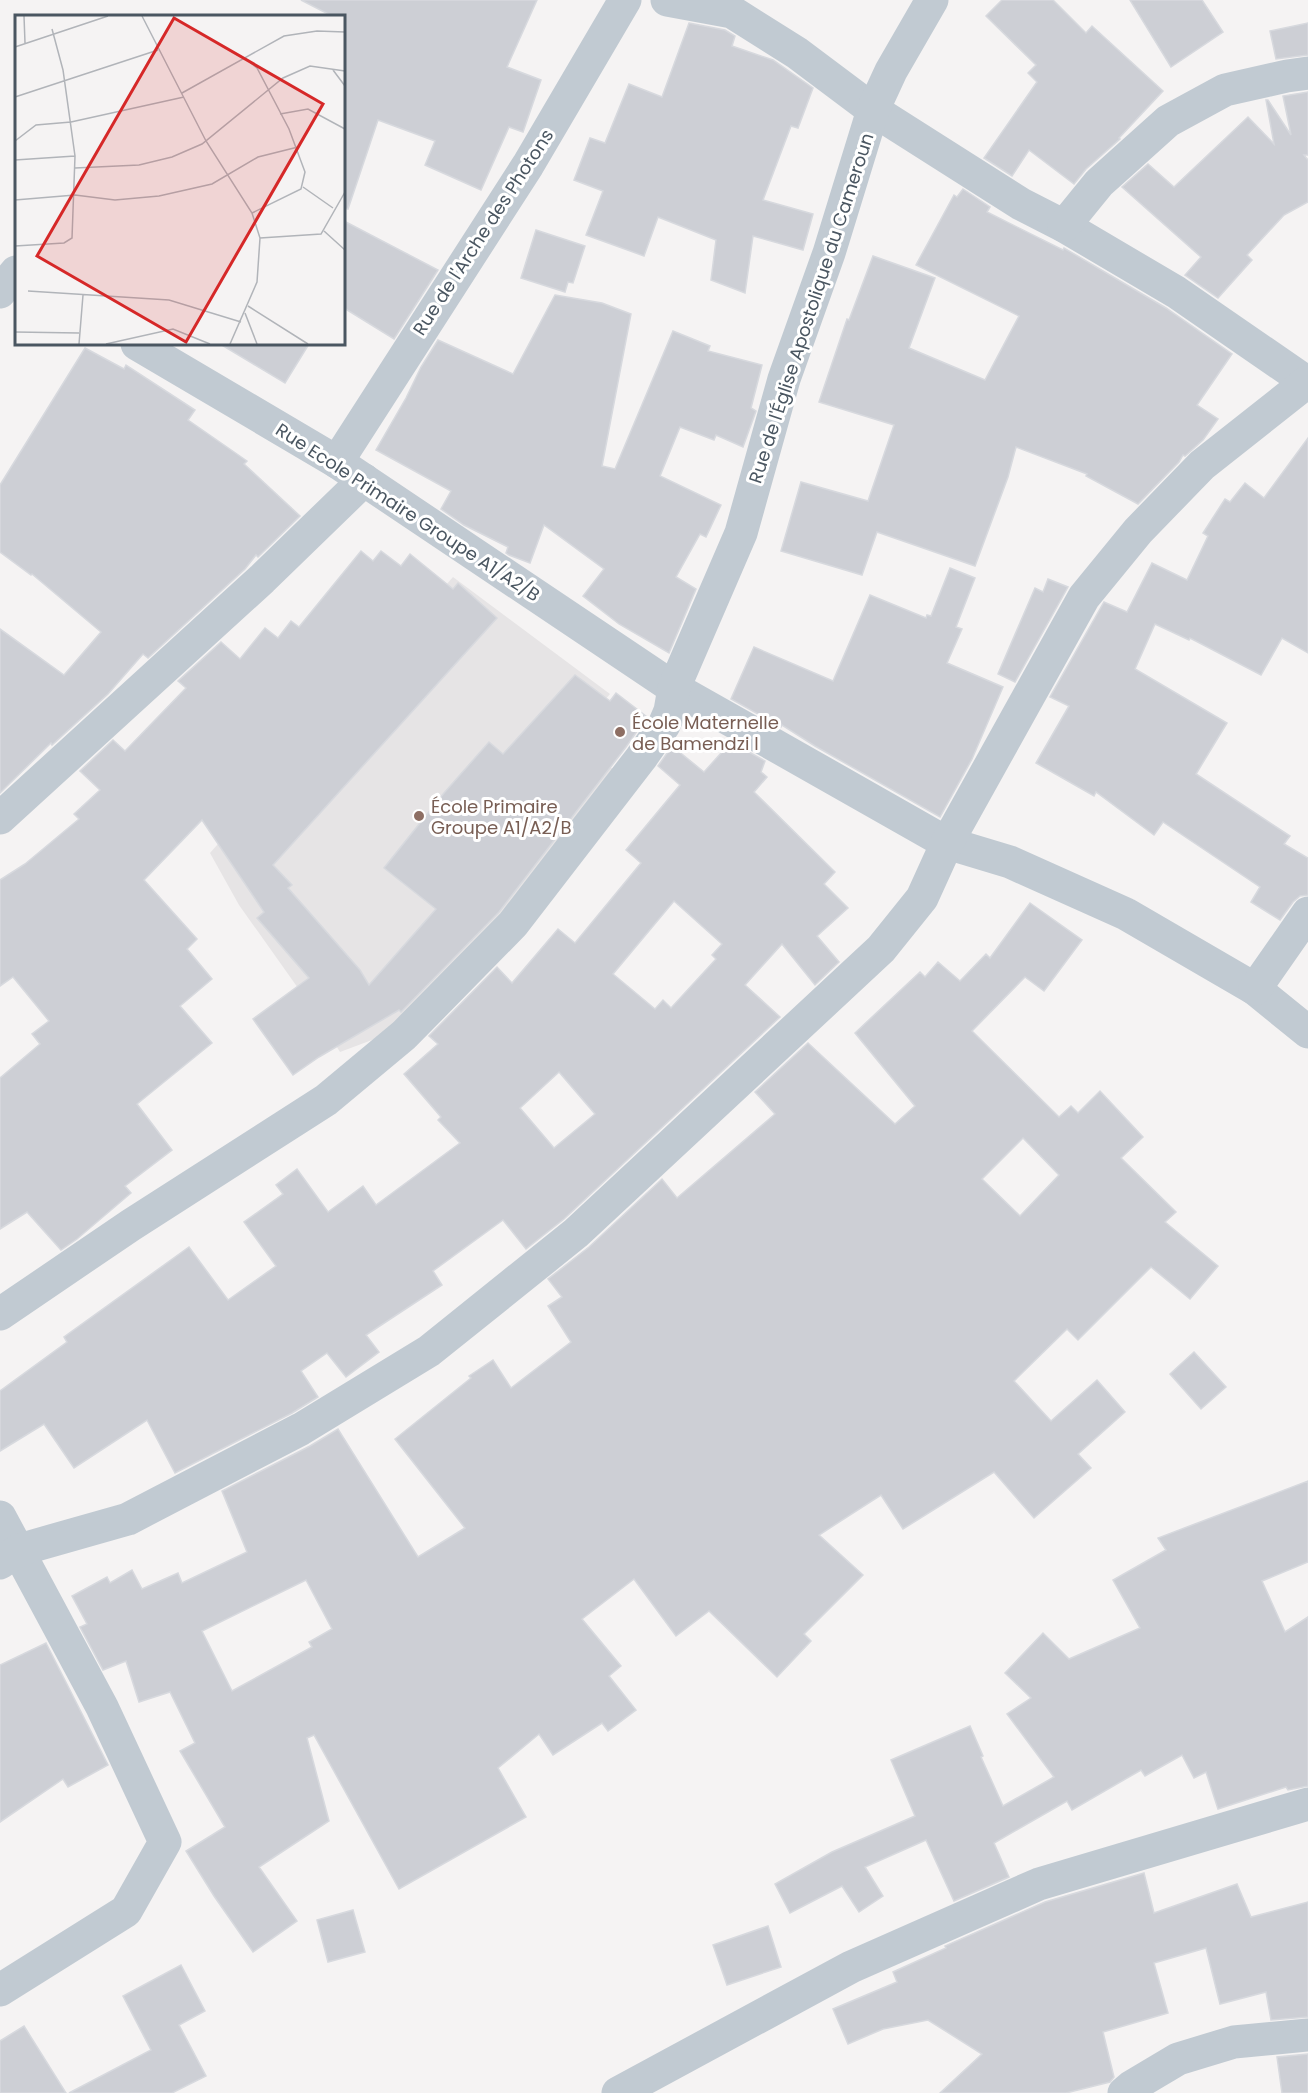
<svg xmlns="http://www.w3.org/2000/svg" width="1308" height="2093" viewBox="0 0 1308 2093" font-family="Poppins,sans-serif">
	<rect width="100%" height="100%" fill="#f5f3f3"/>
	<polygon fill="#e6e4e5" points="453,577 610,694 573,738 627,780 412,1025 340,1052 315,1012 239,905 210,853"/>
	<g fill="#cdcfd5" stroke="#d7d9de" stroke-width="1.5" fill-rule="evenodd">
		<polygon points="301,0 537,0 507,67 541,80 523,132 509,127 481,190 425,165 435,141 378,120 348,209 344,208 344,16 332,16"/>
		<polygon points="1002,0 1053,0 1086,33 1092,26 1163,91 1119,138 1120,139 1086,169 1074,184 1029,150 1012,176 984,158 1037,82 1028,73 1036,65 986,16"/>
		<polygon points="1130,0 1202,0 1223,32 1171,67"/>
		<polygon points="689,23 725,30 735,36 732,46 773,60 813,88 798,128 791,126 763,200 813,214 803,250 753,236 745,293 711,280 716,240 658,217 644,256 586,235 603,191 574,180 590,138 605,143 629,84 662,97"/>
		<polygon points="1308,23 1308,55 1276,59 1270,31"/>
		<polygon points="1308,92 1308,155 1304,155 1308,160 1308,202 1284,215 1247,255 1252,260 1218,298 1185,275 1201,257 1122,187 1148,164 1174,187 1248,117 1274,144 1266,100 1268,100 1291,135 1283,96"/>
		<polygon points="963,189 990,207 987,212 1063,250 1064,248 1166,308 1232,354 1197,405 1218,419 1203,440 1185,456 1183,455 1179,462 1138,504 1086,476 1087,474 1016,447 1008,477 975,566 877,532 862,575 781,551 801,482 868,501 894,425 819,402 847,319 849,320 873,256 935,278 909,348 985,380 1019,316 916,265 954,195 957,197"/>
		<polygon points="344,221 438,270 394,339 344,308"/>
		<polygon points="536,230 585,246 573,283 568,282 565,292 521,278"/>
		<polygon points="555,295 602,303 631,314 602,466 615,469 673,331 710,346 708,351 762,365 751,408 756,411 743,447 716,435 714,440 680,427 660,476 721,505 706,537 700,534 676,577 696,589 669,653 619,624 583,596 604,569 544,525 530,563 509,555 506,553 508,547 464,525 441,509 451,491 376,450 406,398 421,367 438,340 513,374"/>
		<polygon points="220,344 309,344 285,383"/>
		<polygon points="85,348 124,369 126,365 195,410 188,420 247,461 244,464 300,516 258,557 256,555 245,569 148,658 143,654 108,694 52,745 51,743 0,793 0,629 64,675 101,632 32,574 31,575 0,552 0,485"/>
		<polygon points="1308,438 1308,653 1282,638 1261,675 1190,638 1189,640 1155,624 1135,669 1227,723 1196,774 1290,836 1284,844 1308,858 1308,895 1300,896 1293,902 1280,920 1251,902 1260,887 1163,822 1154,835 1096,792 1094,796 1036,763 1069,706 1050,697 1104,602 1127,612 1152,563 1187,580 1208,536 1203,533 1225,499 1230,502 1245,483 1264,498"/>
		<polygon points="361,551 373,561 381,551 401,566 410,554 453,589 458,583 497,618 273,865 292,885 288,888 360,970 369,985 436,909 384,868 444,793 489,742 503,754 575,675 610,701 616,693 647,717 626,747 499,912 401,1012 399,1010 319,1057 293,1075 253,1019 309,978 257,918 264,912 202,820 144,880 197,939 187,949 212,979 180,1006 212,1043 137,1104 172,1150 125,1186 131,1193 77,1239 61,1250 27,1212 0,1229 0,1078 40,1044 32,1034 49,1021 13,977 0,986 0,880 25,864 79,819 74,814 100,790 80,771 113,740 125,751 186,688 178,681 221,642 240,659 265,628 278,638 291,621 299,627"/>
		<polygon points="950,568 975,578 956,627 962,629 947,663 1003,687 972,759 940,817 815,746 782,725 781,727 731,699 754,647 833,681 870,595 926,618 927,615 931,616"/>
		<polygon points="1048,579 1068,587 1015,682 998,674 1035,588 1043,592"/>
		<path d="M731,742L765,761L761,772L767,777L754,792L835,872L824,884L848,908L817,936L839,962L815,985L782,944L745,985L780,1017L564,1219L526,1249L503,1220L433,1271L442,1285L366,1335L379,1352L346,1377L327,1353L301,1371L318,1397L292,1413L175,1473L147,1420L74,1468L44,1424L0,1451V1391L67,1342L64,1337L189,1247L228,1300L276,1266L244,1222L283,1194L276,1185L297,1169L328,1212L363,1186L376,1205L460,1143L438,1120L441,1117L404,1074L438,1044L429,1036L497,967L512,983L558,929L575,943L641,863L626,850L680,785L658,766L672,746L704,772ZM674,901L722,944L712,955L716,959L671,1008L663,1000L655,1009L613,974ZM559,1072L595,1114L554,1148L520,1108Z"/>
		<path d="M1030,903L1082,940L1044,991L1025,977L972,1031L1059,1117L1071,1106L1078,1113L1100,1091L1143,1137L1121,1158L1176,1212L1165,1222L1218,1266L1190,1299L1151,1267L1078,1340L1067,1329L1014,1381L1051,1421L1097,1380L1125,1412L1078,1454L1091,1468L1034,1518L994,1472L903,1529L881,1495L819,1535L863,1575L804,1634L811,1641L777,1677L709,1611L676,1636L634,1579L582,1619L621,1666L609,1676L636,1710L608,1731L602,1723L553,1755L539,1734L498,1768L526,1817L399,1889L314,1735L307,1738L329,1821L259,1867L297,1921L253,1952L214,1896L186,1851L225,1827L180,1751L195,1743L170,1692L139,1702L126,1661L103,1670L80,1627L87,1624L72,1596L107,1577L110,1583L132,1570L142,1589L178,1573L182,1583L247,1552L222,1491L310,1446L338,1429L418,1557L465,1528L395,1439L471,1378L469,1376L493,1360L511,1388L571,1342L548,1306L562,1297L548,1279L589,1247L662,1179L677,1198L775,1114L755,1092L808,1043L895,1124L915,1106L855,1033L920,972L925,977L938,962L960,981L986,954L990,958ZM1023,1138L1059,1175L1020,1216L982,1179ZM306,1580L332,1629L309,1642L312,1647L232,1691L202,1631Z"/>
		<polygon points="1194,1352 1226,1387 1201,1409 1170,1374"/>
		<polygon points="1308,1481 1308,1562 1262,1581 1285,1632 1308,1617 1308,1786 1288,1790 1286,1787 1218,1809 1206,1772 1194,1778 1182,1755 1145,1776 1141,1770 1072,1810 1067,1801 994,1843 1009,1877 954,1901 926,1840 865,1867 883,1896 859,1912 842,1886 790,1913 775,1884 832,1852 915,1816 891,1760 970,1726 983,1756 981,1757 1003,1806 1054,1777 1007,1714 1031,1698 1005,1673 1043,1633 1069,1659 1140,1628 1113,1580 1166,1550 1158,1538"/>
		<polygon points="46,1643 108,1765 68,1787 63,1779 0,1822 0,1665"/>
		<polygon points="1144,1873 1154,1913 1237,1884 1251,1917 1308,1902 1308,2017 1271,2020 1266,1992 1220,2004 1206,1948 1154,1963 1168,2013 1103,2032 1114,2077 1110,2082 1066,2093 940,2093 982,2054 928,2020 883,2029 848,2044 833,2009 897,1982 893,1972 946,1948 945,1946 1045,1902"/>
		<polygon points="353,1910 365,1952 328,1962 317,1920"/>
		<polygon points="768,1926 781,1967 727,1985 713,1945"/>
		<polygon points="181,1965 205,2011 179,2025 206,2076 172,2093 69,2093 151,2050 123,1996"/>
		<polygon points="24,2026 66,2093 0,2093 0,2041"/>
		<polygon points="1308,2054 1308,2093 1282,2093 1277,2057"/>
	</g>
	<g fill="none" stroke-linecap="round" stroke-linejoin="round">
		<g stroke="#c1cad2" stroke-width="33">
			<polyline points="667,0 732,12 797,53 873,110 1021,204 1064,226 1176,292 1308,383"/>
			<polyline points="1064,226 1099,183 1168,121 1225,90 1287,76 1308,73"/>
			<polyline points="0,292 16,272"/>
			<polyline points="137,344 337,462 674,688 947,843 1010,862 1126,914 1255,989 1308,1032"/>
			<polyline points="337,462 528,165 625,0"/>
			<polyline points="0,818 262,579 364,480"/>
			<polyline points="1255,989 1308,913"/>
			<polyline points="0,1314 131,1225 326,1100 404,1035 513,924 641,758 664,725 670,711 674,688 741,533 784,379 829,253 873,110 891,71 932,0"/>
			<polyline points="0,1517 102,1707 165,1842 126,1911 0,1990"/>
			<polyline points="0,1563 19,1550 128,1519 301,1429 429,1351 576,1233 881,949 922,898 947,843 1084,597 1138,531 1202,465 1307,382"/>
			<polyline points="618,2093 851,1967 1039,1884 1308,1804"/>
			<polyline points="1124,2093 1131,2087 1178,2059 1234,2042 1308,2035"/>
		</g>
	</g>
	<g fill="#8d6e63" stroke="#fff" stroke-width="2">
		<circle cx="620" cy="732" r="6"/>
		<circle cx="419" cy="816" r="6"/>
	</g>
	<g text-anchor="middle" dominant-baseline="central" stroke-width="6" stroke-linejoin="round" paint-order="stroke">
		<g font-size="18" fill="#4a5661" stroke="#fff">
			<text transform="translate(483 232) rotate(-57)">Rue de l'Arche des Photons</text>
			<text transform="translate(811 308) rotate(-72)">Rue de l'Église Apostolique du Cameroun</text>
			<text transform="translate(408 512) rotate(33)">Rue Ecole Primaire Groupe A1/A2/B</text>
		</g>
		<g font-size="18" fill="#785e54" stroke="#fff" text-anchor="start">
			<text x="632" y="722">École Maternelle<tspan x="632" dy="21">de Bamendzi I</tspan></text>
			<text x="431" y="806">École Primaire<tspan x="431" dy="21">Groupe A1/A2/B</tspan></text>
		</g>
	</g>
	<g transform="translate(15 15)">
		<rect width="330" height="330" fill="#f5f3f3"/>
		<path fill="none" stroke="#b1b4b9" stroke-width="1.5" d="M9,1L10,28M127,1L191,126L237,198L245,223L242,267L215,329M0,32L93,1M231,44L242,53L274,114L290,157L286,174L237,198M318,55L330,71M167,78L269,21L302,16L330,17M0,82L143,35M265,99L293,94L330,114M0,126L21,110L56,107L169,82M0,145L60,141M60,153L124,150L157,142L187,129L268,63L295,51L330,56M288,172L318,193M0,185L60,180L100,185L144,181L197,169L243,142L283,132M309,216L330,235M245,223L306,219L330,177M0,231L49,228L57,223L60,141L48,55L37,14M13,276L154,285L226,307M233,291L293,329M230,298L242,329M0,317L64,318M64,329L68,280M91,329L158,314L195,329"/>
		<path fill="#d62828" fill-opacity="0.15" stroke="#d62828" stroke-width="3" d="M159,3L308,89L171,327L22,241Z"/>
		<rect width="330" height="330" fill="none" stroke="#4a5661" stroke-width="3"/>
	</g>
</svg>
